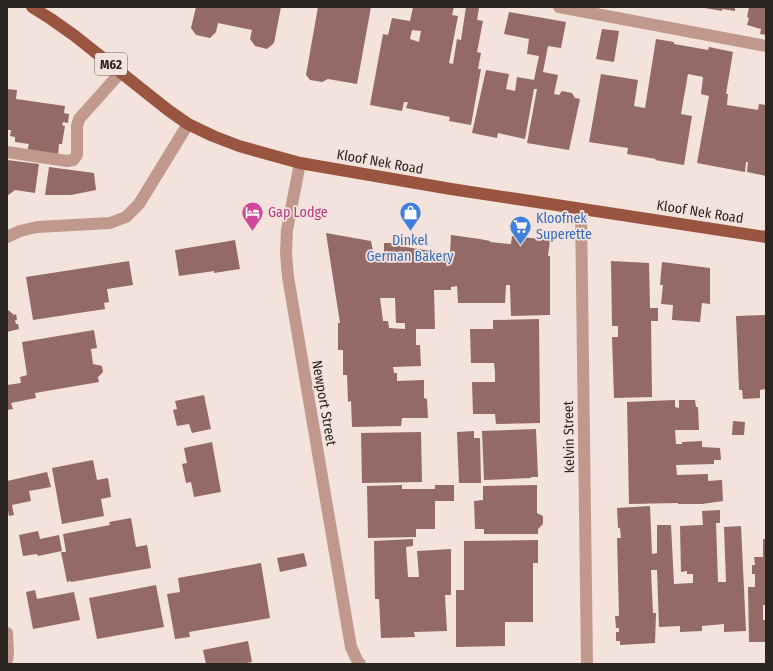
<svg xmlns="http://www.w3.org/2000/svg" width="773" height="671" viewBox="0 0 773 671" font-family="'Fira Sans Condensed',sans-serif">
	<rect width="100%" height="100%" fill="#f3e3dc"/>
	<g fill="#936a65" fill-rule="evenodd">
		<polygon points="196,7 281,7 274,43 267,49 255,46 250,39 252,30 218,23 216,32 210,38 196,35 191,28"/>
		<polygon points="318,7 371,7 357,84 328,79 322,82 310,80 306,75"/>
		<path d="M413,7H454L452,15L458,16L449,63L453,64L457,39L461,40L466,7L479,8L477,20L483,21L477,52L481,53L478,69H481L471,125L449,121L450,117L406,108L408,102H404L402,111L370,105L383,34L388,35L392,18L410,21ZM412,30L421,31L419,42L410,39Z"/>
		<polygon points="705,7 735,7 735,11 722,9 722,11 705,8"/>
		<polygon points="749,7 766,7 766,35 760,34 761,29 747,25 749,18 747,17"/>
		<polygon points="509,12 566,22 561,48 548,46 543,72 558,75 554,94 559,95 562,91 572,93 575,98 580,99 569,150 527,143 537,89 534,89 525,139 498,133 497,138 472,133 486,70 509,74 506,89 515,91 517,77 534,80 539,56 527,54 529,39 504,34"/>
		<polygon points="602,29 619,31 614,62 596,59"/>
		<polygon points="656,39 674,42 674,44 708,50 709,47 733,52 726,94 728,94 727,105 758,110 759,104 766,105 766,176 747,172 748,162 746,162 745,172 697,163 709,96 701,94 703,77 688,74 681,114 692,116 684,165 655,160 656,159 627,154 628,148 589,142 601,74 638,80 634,106 645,108"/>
		<polygon points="7,89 17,90 16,99 65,106 64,113 69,114 68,123 63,122 62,125 65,126 62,144 59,144 58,156 27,151 29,144 15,142 15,137 10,136 11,130 7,130"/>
		<polygon points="7,160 39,164 35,193 15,190 7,196"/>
		<polygon points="49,167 94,173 96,190 71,195 45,195"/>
		<path d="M326,233L371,241L374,257L384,256V243H393V245L450,254L451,235L480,239L490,241V242L511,244L512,236L550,240L548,256H550V315L511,316L510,285H506L505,303H458L457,286L451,287V290H434L435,329H416V345H420L421,366L393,367L394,373H397V381L424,380V398L427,399L428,418H402L401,426L352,427L351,401L348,402L347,375H343V350H338V323H340ZM380,298H395L396,323H405V329L389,328L388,321H383Z"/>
		<polygon points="235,240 240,269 214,273 214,271 179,276 175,250"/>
		<polygon points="129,261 133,285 107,289 109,302 104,303 105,309 33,320 26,277"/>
		<polygon points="611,261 649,263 650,308 658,308 658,321 651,321 652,397 614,398 612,337 618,337 618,326 612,326"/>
		<polygon points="662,262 710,268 710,304 702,303 700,322 672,320 673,305 661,304 663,285 660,285"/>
		<polygon points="7,309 14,315 16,314 17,320 15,320 16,324 18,324 19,329 7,332"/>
		<polygon points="766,315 766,389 760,390 760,398 743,399 742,390 739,390 736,316"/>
		<polygon points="539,319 540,423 496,424 495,414 473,414 472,382 495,382 495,372 494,363 471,363 470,329 493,329 493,320"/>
		<polygon points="94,330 97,348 91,349 93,364 102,366 103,372 98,377 99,382 35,393 36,398 11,403 13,409 7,410 7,385 21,383 20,377 27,375 22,342"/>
		<polygon points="204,395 211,429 192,433 189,424 177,426 173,410 177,409 175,401"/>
		<polygon points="675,400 675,407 679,408 679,400 695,400 696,407 698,407 699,430 675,430 676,444 682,444 682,442 702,441 702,447 720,448 721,460 714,460 714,464 676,465 677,475 708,474 708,481 722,480 723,501 702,504 678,504 678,503 629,504 627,402"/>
		<polygon points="733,421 745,422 744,435 732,435"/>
		<polygon points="536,429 538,477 531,477 531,478 484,480 482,431"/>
		<polygon points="474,431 474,438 480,438 481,483 459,483 457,432"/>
		<polygon points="421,432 422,482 362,483 361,433"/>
		<polygon points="212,442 221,492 194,497 191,482 186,483 182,464 187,463 184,448"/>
		<polygon points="93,460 97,480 108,478 111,497 101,499 104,516 62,524 52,468"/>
		<polygon points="47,472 51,487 29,491 31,501 12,505 14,515 9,516 7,506 7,481"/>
		<polygon points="402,485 402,489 435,489 435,485 454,485 454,501 435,501 435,529 416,529 416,537 368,538 367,486"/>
		<polygon points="537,485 537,513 543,516 543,524 538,529 538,534 484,534 484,529 475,529 474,501 483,500 483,486"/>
		<polygon points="650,506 652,554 657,553 657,525 671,525 674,584 693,583 693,574 687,574 687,571 681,572 680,526 703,525 702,511 720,510 720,523 716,523 718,582 726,582 724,527 741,526 746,631 724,632 724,624 702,626 702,631 680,632 680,626 659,627 657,570 651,570 653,613 656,613 655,643 620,645 620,641 616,641 616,632 619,632 619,628 616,628 615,616 619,616 617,538 621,538 620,528 618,528 617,508"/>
		<polygon points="131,518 136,547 147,545 151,568 71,582 71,581 67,582 61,552 66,552 63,534 110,525 109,522"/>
		<polygon points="38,531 40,539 59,535 62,551 38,556 37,554 23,556 19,535"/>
		<polygon points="413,539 413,546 406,547 408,577 419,577 417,551 451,549 451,595 445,595 447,631 414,632 415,637 381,638 379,599 375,599 374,541"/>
		<polygon points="763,539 766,539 766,605 763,605 763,620 766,620 766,642 749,642 748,587 755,587 755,574 752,574 752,565 755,565 754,557 763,557"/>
		<polygon points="538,540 538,563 533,563 533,622 505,622 505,646 456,647 456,590 464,590 464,541"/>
		<polygon points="304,553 307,566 280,572 277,558"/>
		<polygon points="261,563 270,618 189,632 190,637 175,639 167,594 180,592 178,578"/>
		<polygon points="156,585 164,627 97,639 89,598"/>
		<polygon points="35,590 37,599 74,592 80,620 33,629 26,592"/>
		<polygon points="248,641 252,662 240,664 206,664 203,650"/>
	</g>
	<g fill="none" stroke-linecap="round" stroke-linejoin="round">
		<g stroke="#c0998c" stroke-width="12">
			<polyline points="559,7 766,46"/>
			<polyline points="7,152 67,161 73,160 77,155 77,126 79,119 121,72"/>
			<polyline points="300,163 287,230 286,253 288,277 351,647 357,660 360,664"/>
			<polyline points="581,209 587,664"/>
			<polyline points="7,237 20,231 37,227 110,223 126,217 139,204 188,124"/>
			<polyline points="7,633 8,652 7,660"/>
		</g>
		<polyline stroke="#9a5540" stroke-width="12" points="32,7 51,19 75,36 168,110 188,124 213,136 239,146 300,163 451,189 766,237"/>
	</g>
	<defs>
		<symbol id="hotel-pin" viewBox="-11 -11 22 30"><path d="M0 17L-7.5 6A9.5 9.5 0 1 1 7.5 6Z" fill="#d1479c" stroke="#f3e3dc"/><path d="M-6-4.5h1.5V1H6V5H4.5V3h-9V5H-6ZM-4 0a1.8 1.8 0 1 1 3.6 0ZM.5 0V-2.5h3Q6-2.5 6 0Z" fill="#fff"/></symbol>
		<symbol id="shop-pin" viewBox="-11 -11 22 30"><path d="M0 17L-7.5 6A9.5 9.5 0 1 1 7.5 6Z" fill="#3f7fe0" stroke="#f3e3dc"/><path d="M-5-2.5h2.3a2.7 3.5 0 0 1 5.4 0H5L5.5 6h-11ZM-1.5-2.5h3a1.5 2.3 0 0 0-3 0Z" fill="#fff"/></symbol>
		<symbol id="supermarket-pin" viewBox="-11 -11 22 30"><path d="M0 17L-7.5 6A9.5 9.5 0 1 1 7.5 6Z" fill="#3f7fe0" stroke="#f3e3dc"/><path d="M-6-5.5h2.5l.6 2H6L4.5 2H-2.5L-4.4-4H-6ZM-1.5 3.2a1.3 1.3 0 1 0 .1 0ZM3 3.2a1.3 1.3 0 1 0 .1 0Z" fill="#fff"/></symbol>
	</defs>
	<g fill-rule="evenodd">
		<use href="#hotel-pin" x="240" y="200" width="25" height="34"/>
		<use href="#shop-pin" x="398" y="200" width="25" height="34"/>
		<use href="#supermarket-pin" x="508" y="214" width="25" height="34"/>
	</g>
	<g text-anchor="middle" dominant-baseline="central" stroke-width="3.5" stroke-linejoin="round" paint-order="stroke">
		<rect fill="#f3e3dc" stroke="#665e5a" stroke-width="1" x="95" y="53" width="32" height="22" rx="3"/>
		<g font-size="13" font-weight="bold" fill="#2a2522">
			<text x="111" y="64">M62</text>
		</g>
		<g font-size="14" fill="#2a2522" stroke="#f3e3dc">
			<text transform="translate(380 162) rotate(10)">Kloof Nek Road</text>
			<text transform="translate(700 212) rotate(9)">Kloof Nek Road</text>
			<text transform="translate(324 403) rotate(80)">Newport Street</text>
			<text transform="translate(569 437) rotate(-91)">Kelvin Street</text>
		</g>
		<g font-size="14" fill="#b23c85" stroke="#f3e3dc" text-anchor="start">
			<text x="268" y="212">Gap Lodge</text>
		</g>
		<g font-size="14" fill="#366cbe" stroke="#f3e3dc" text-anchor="start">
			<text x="536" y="218">Kloofnek<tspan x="536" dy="16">Superette</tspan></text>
			<text x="410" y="240" text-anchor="middle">Dinkel<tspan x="410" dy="16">German Bakery</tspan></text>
		</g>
	</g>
	<rect width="773" height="671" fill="none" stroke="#2a2522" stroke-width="16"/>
</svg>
